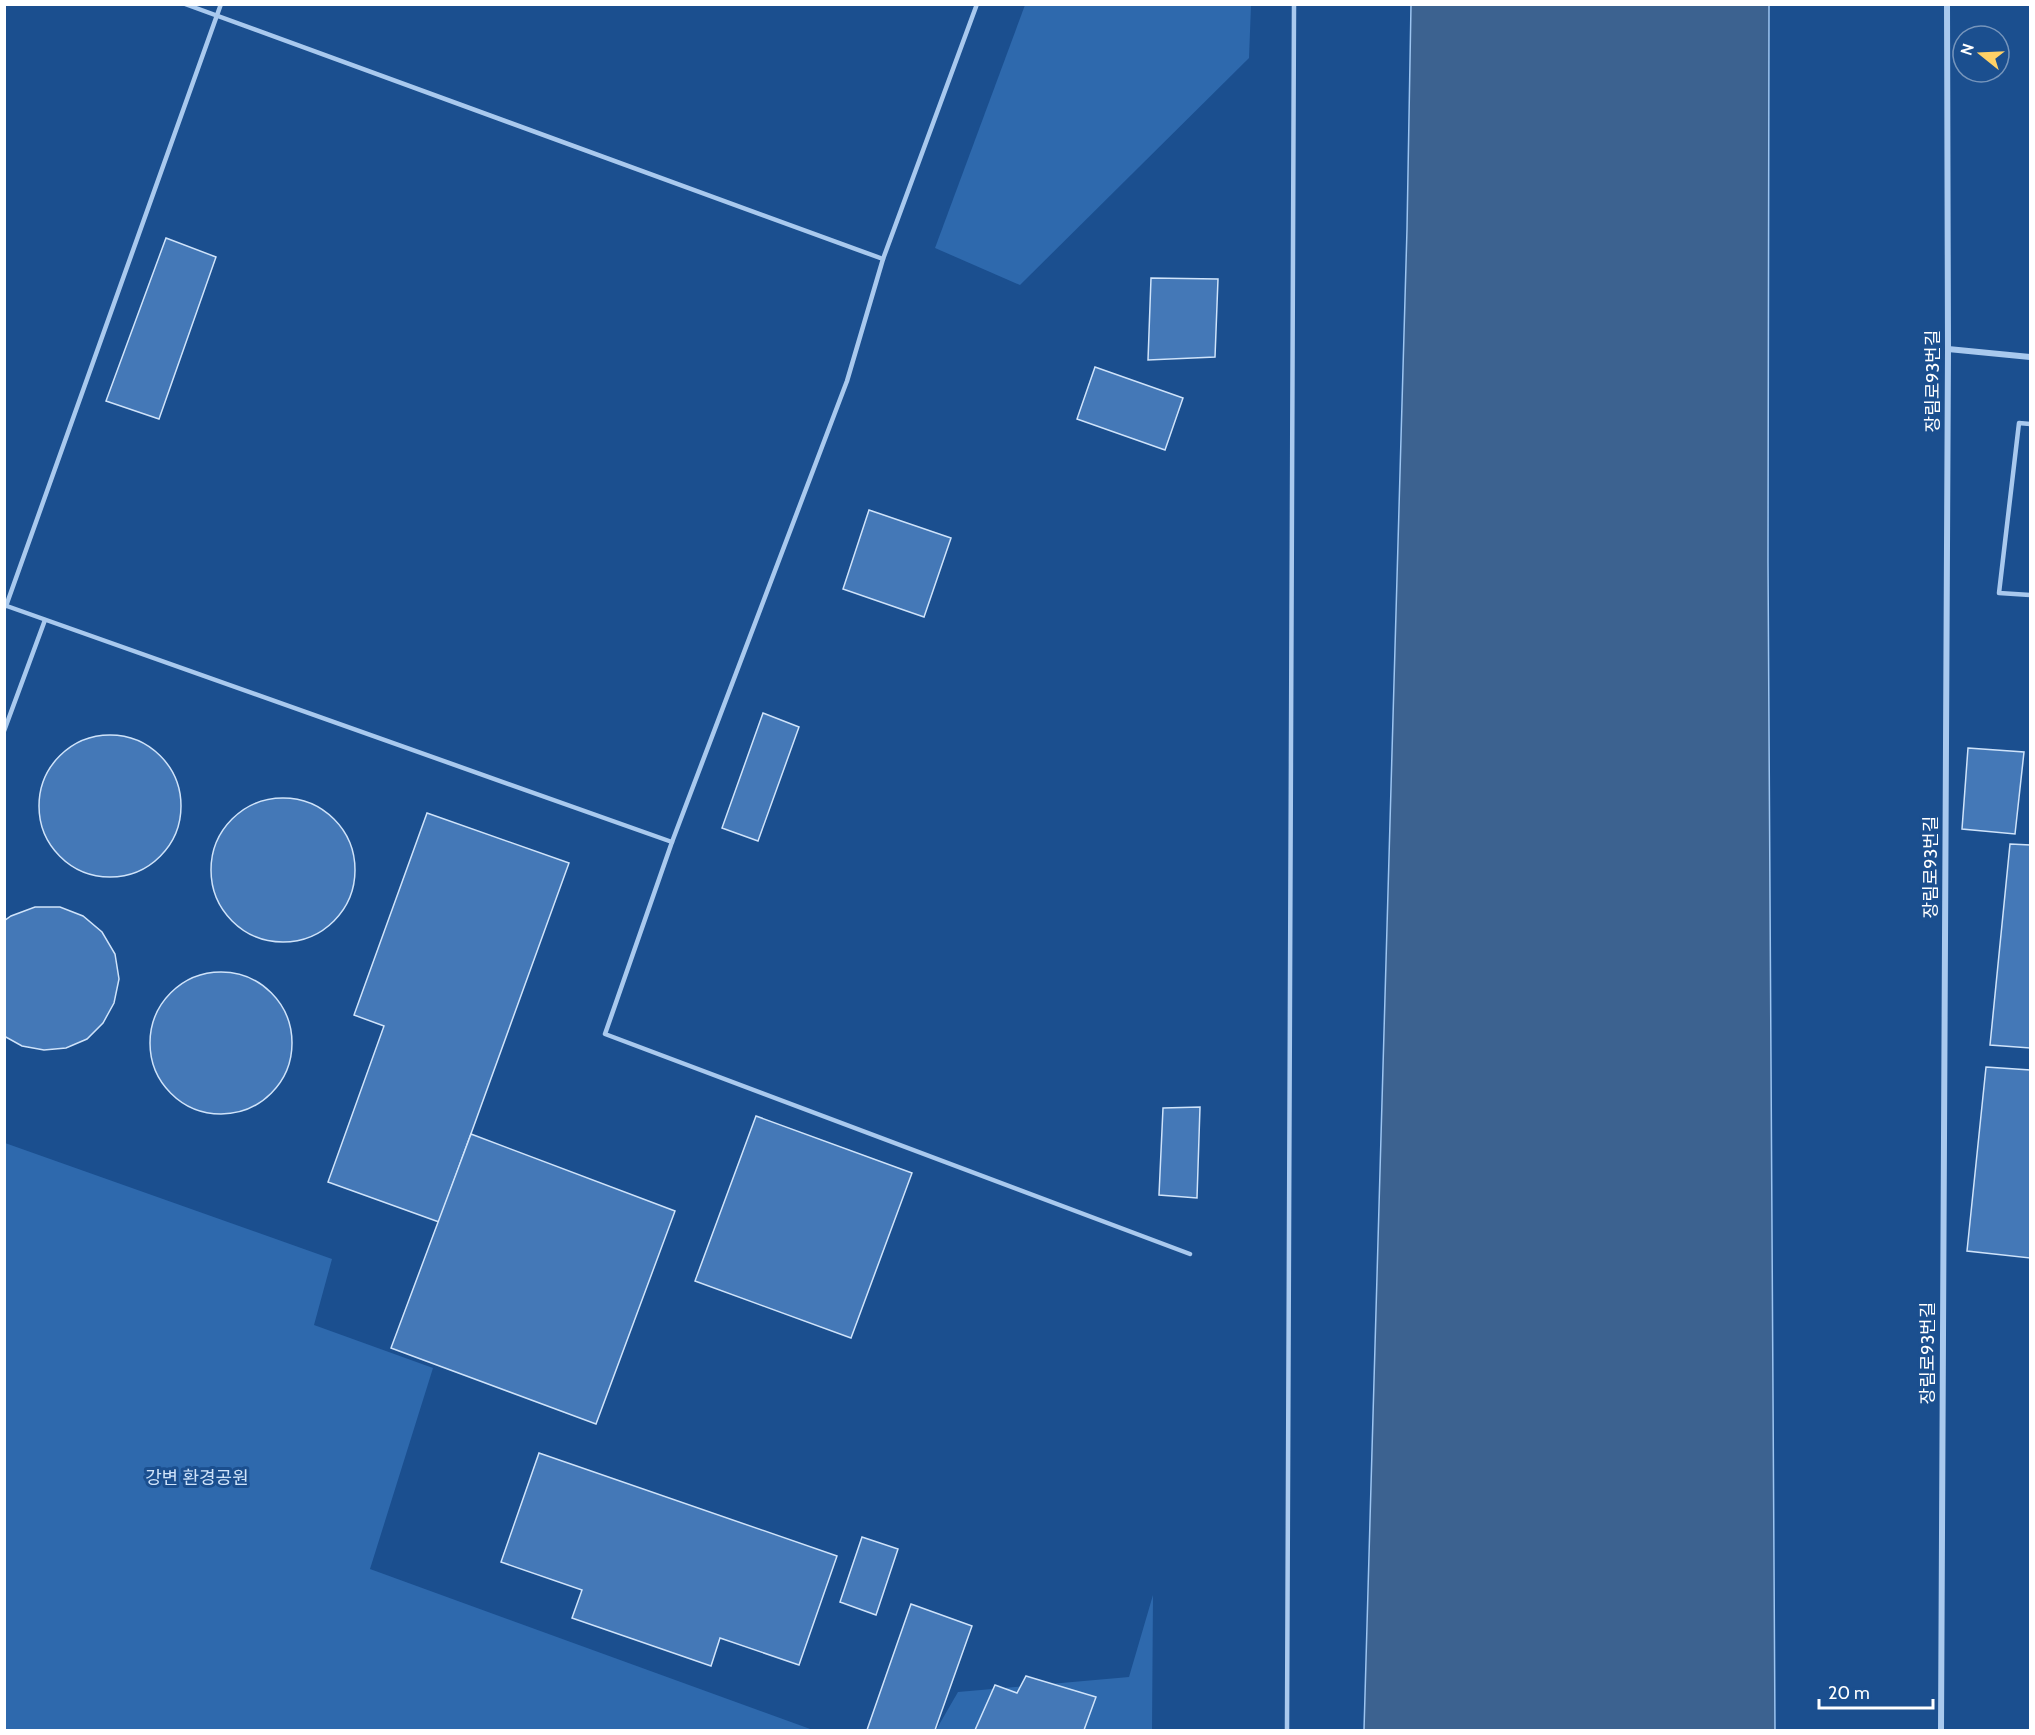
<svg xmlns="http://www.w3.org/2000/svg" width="2035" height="1735" viewBox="0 0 2035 1735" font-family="Cabin,'Noto Sans KR',sans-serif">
	<rect width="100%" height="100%" fill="#1b4f8f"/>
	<g fill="#2e69ad">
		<polygon points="1025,5 1251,5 1249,58 1020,285 935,248"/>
		<polygon points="5,1143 332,1259 314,1325 433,1368 370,1569 813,1730 5,1730"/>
		<polygon points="1153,1595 1152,1730 936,1730 958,1692 1129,1677"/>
	</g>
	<polygon fill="#3c6290" stroke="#9cc4f0" stroke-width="1.5" points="1411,5 1769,5 1768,562 1775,1730 1364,1730 1407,229"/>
	<g fill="#4478b7" stroke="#cfe3fa" stroke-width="1.5">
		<polygon points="166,238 216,257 159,419 106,401"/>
		<polygon points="1151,278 1218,279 1215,357 1148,360"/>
		<polygon points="1095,367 1183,398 1165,450 1077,419"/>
		<polygon points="869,510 951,538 924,617 843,589"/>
		<polygon points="763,713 799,727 758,841 722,828"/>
		<circle cx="110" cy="806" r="71"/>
		<polygon points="1968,748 2024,752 2015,834 1962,829"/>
		<circle cx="283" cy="870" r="72"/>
		<polygon points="427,813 569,863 439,1222 328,1182 384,1026 354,1015"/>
		<polygon points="2010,844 2030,845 2030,1048 1990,1045"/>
		<polygon points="35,907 60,907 83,916 102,932 115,954 119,979 114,1003 103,1023 87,1039 66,1048 44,1050 22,1046 4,1036 4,921 11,916"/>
		<circle cx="221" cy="1043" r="71"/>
		<polygon points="1986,1067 2030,1070 2030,1258 1967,1251"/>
		<polygon points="1200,1107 1197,1198 1159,1195 1163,1108"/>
		<polygon points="756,1116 912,1173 851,1338 695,1281"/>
		<polygon points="471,1134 675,1211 596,1424 391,1348"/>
		<polygon points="539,1453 837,1556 799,1665 720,1638 711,1666 572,1618 582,1590 501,1562"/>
		<polygon points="862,1537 898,1549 876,1615 840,1602"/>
		<polygon points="911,1604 972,1626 935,1730 867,1730"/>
		<polygon points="1026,1676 1096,1697 1084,1730 975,1730 995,1685 1017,1693"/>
	</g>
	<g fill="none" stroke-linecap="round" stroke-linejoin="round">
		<g stroke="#a9c9ee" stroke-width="4.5">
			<polyline points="185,4 883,259"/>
			<polyline points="977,4 883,259 847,381 672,842 605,1034 1190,1254"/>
			<polyline points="2030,424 2019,423 1999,593 2030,595"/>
			<polyline points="4,605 672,842"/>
			<polyline points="6,606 221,4"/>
			<polyline points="4,731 45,620"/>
			<polyline points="1287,1730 1294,4"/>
		</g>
		<g stroke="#a9c9ee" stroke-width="6">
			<polyline points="1948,349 2030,357"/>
			<polyline points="1941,1730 1948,349 1947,4"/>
		</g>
	</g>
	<g text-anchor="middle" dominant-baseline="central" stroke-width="6" stroke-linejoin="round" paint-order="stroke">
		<g font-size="18" fill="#fff" stroke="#1b4f8f">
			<text transform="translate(1933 381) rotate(-90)">장림로93번길</text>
			<text transform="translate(1931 867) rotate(-90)">장림로93번길</text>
			<text transform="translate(1928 1353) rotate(-90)">장림로93번길</text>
		</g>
		<g font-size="18" fill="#cfe3fa" stroke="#1b4f8f">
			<text x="197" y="1478">강변 환경공원</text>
		</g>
	</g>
	<rect width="2035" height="1735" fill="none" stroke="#ffffff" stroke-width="12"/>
	<g transform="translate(1981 54) rotate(288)"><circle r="28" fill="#1b4f8f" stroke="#7695bc" stroke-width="1.5"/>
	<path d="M0-4.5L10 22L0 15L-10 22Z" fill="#ffd166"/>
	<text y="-9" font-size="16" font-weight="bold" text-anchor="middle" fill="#ffffff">N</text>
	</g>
	<path d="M1819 1699v9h114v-9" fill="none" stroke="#ffffff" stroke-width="3"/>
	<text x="1828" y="1699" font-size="18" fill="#ffffff" stroke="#1b4f8f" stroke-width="4.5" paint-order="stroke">20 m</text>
</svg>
